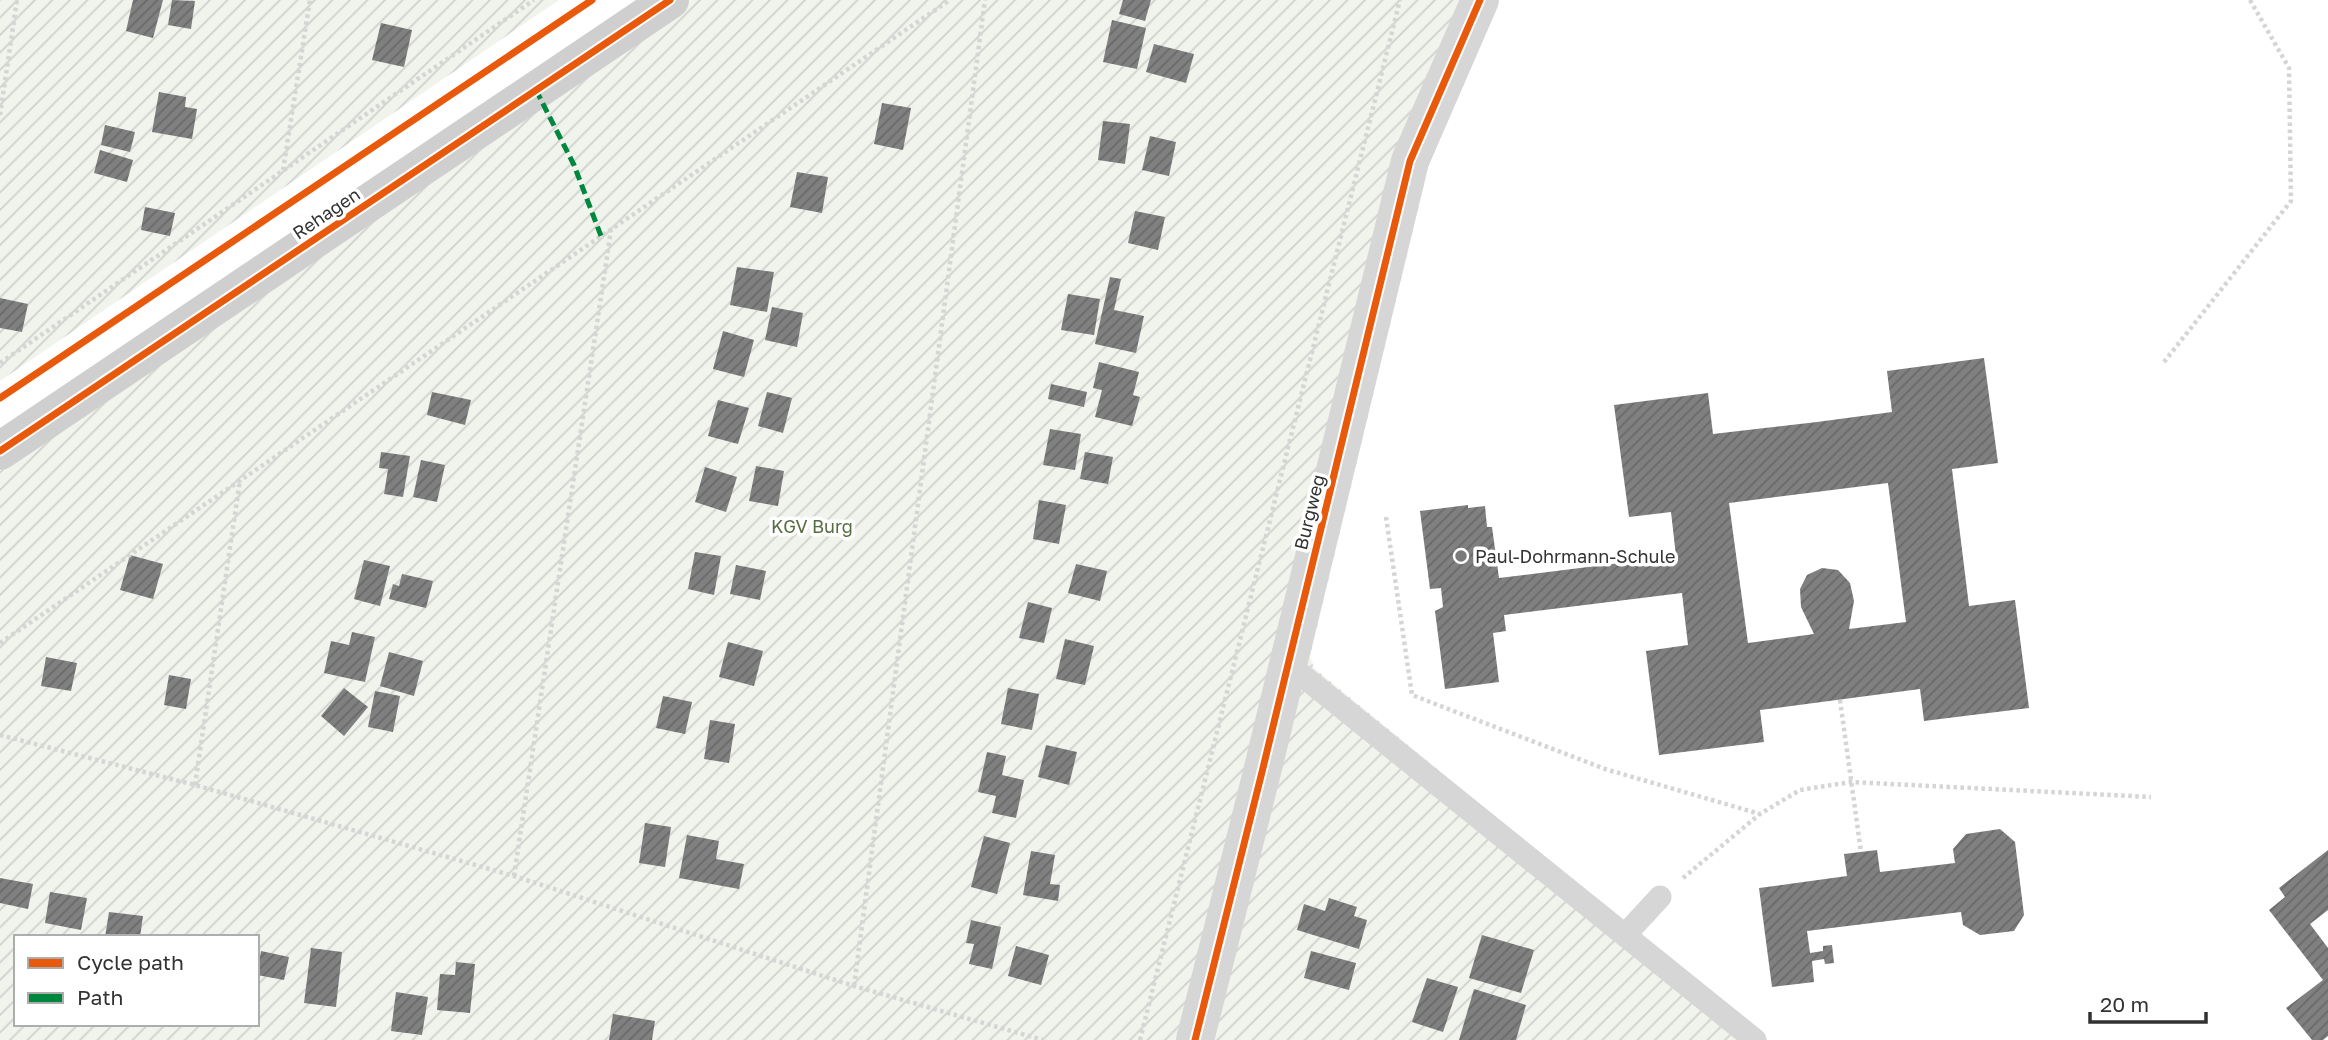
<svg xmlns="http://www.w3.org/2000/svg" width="2328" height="1040" viewBox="0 0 2328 1040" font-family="'Golos Text',sans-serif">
	<defs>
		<pattern id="garden-furrows" width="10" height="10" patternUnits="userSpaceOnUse" patternTransform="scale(1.75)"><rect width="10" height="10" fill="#f1f4ed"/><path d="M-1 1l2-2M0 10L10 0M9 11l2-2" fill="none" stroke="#cfd2cc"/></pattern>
		<pattern id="building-hatch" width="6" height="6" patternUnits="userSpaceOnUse" patternTransform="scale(1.75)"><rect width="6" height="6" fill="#808080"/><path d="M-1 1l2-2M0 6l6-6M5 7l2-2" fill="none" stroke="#696969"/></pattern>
	</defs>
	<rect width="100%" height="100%" fill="#fff"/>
	<g fill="url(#garden-furrows)" fill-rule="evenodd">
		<polygon points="0,0 559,0 0,381"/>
		<path d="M670,0H1480L1430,160L1310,656L1314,668L1768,1040H0V471L536,90ZM16,937H257V1024H16Z"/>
	</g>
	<g fill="url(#building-hatch)" fill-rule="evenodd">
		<polygon points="133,0 163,0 153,38 126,31"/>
		<polygon points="172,0 195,1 191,29 168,25"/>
		<polygon points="1123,0 1151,0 1145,21 1119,14"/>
		<polygon points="1112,20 1146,28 1137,69 1103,62"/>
		<polygon points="381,23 412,30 404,67 372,60"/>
		<polygon points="1154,44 1194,54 1186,83 1146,72"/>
		<polygon points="159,92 186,97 185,107 197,109 192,139 152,132"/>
		<polygon points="882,103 911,108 903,150 874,144"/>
		<polygon points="1103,121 1130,124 1125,164 1098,160"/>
		<polygon points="105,125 135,132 130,152 101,145"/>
		<polygon points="1150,136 1176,142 1169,176 1142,170"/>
		<polygon points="100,150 133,160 127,182 94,173"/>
		<polygon points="797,172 828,177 822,213 790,207"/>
		<polygon points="145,207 175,213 170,236 141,230"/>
		<polygon points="1135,211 1165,217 1158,250 1128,243"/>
		<polygon points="737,267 774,272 767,312 730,305"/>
		<polygon points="1110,277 1121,279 1114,310 1144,316 1136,353 1095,344"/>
		<polygon points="1068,294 1100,299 1094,335 1061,330"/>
		<polygon points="0,298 28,304 22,332 0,328"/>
		<polygon points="772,307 803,313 797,347 765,340"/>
		<polygon points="723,331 754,340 744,377 713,369"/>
		<path d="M1984,358L1998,463L1952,469L1969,606L2015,600L2029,708L1924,721L1920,689L1760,710L1764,742L1659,755L1646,651L1688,645L1682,593L1504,615L1506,631L1493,633L1499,682L1445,689L1435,611L1443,607L1441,588L1430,589L1420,511L1468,505V508L1485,506L1487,527H1492L1499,578L1676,556L1671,512L1629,517L1614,405L1708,393L1713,434L1817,422L1892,412L1887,371ZM1888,483L1906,622L1849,629L1854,601L1850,583L1838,570L1822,568L1807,575L1800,589L1801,607L1814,634L1748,643L1729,503Z"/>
		<polygon points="1099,362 1139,372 1133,395 1140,397 1132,426 1095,417 1102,390 1093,388"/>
		<polygon points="1051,384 1087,392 1084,407 1048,399"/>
		<polygon points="432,392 471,400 465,425 427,415"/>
		<polygon points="767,392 792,398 783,433 758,426"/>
		<polygon points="718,400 749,408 738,444 708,436"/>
		<polygon points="1050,429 1081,434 1075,470 1043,465"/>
		<polygon points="381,452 410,456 403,497 384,494 388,469 379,468"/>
		<polygon points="1085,452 1113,457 1108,484 1080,479"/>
		<polygon points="421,460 445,465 437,502 413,497"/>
		<polygon points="756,466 784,471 778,506 749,501"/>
		<polygon points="705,467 737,477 726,512 695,502"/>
		<polygon points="1039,500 1066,505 1059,544 1033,539"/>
		<polygon points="695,552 721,556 714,595 688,589"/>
		<polygon points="130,555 163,564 153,599 120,590"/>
		<polygon points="364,560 390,566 380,606 354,599"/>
		<polygon points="1076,564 1107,571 1100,601 1068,593"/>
		<polygon points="736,565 766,571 760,600 730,594"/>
		<polygon points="402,574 433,581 426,608 389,599 393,584 399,586"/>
		<polygon points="1028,602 1052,608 1044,643 1019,638"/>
		<polygon points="352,632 375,637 365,682 324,673 331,641 349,645"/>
		<polygon points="1065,639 1094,646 1085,685 1056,679"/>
		<polygon points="728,642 763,651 754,686 719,677"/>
		<polygon points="389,652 423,661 414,696 380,686"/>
		<polygon points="46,657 77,663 71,691 41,686"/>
		<polygon points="169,675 191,679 186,709 164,705"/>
		<polygon points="344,688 368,707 344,736 321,716"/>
		<polygon points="1008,688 1039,694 1032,730 1001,724"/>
		<polygon points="375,691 400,696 393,732 368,727"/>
		<polygon points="663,696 692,702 685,734 656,728"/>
		<polygon points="710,720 735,724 729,763 704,759"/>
		<polygon points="1046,745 1077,752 1069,785 1038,777"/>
		<polygon points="987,752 1006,756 1002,775 1024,780 1016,818 992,813 996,796 978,792"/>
		<polygon points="645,823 671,827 665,867 639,863"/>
		<polygon points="2000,829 2015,842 2024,915 2014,931 1980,935 1963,925 1961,912 1807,931 1810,953 1823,951 1823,946 1832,945 1834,963 1825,964 1824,959 1812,961 1814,982 1772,987 1759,888 1847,876 1844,854 1877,850 1880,872 1955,863 1953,849 1966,834"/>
		<polygon points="687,835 719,841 716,859 744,864 739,889 679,878"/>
		<polygon points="984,836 1010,843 997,894 971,887"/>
		<polygon points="2328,850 2328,910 2310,924 2328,948 2328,1036 2323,1040 2312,1040 2286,1008 2323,980 2269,910 2285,897 2279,888"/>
		<polygon points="1031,851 1055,855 1050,884 1060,885 1058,901 1023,895"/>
		<polygon points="0,878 33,884 28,909 0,903"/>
		<polygon points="50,892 87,898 81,930 45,923"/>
		<polygon points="1329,898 1357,907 1354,916 1367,920 1359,949 1297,930 1304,904 1325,911"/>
		<polygon points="109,912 143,916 140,937 105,937"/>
		<polygon points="971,920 1001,927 992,969 969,964 974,944 966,943"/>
		<polygon points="1482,935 1534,950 1521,993 1469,978"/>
		<polygon points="1016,946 1049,955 1041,985 1008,976"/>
		<polygon points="311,948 342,952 336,1007 304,1003"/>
		<polygon points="261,951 289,957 284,980 257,975"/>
		<polygon points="1311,951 1356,963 1349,990 1304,978"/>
		<polygon points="456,962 475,964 470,1013 437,1010 440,974 455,975"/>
		<polygon points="1427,978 1458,987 1443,1032 1412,1022"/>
		<polygon points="1474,989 1526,1005 1516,1040 1459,1040"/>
		<polygon points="396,992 428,997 422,1035 391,1031"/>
		<polygon points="613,1014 655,1021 652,1040 609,1040"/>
	</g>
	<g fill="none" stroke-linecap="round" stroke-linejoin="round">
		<g stroke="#d5d5d5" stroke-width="4.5" stroke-dasharray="3.5 3.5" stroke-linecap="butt">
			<polyline points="0,115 17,0"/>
			<polyline points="283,170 310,0"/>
			<polyline points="2164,362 2291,201 2289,68 2250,0"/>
			<polyline points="0,363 534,0"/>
			<polyline points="1386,517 1412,695 1605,769 1760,814"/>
			<polyline points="0,643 950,0"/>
			<polyline points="1840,700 1861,852"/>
			<polyline points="0,735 195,785 514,876 854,986 1043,1040"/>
			<polyline points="195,785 240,480"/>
			<polyline points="514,876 611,230"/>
			<polyline points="1683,878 1760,814 1800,790 1851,782 2151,797"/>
			<polyline points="854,986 985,0"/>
			<polyline points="1140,1040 1400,0"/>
		</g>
		<g stroke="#d6d6d6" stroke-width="23">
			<polyline points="1288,664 1755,1040"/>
			<polyline points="1625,935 1660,897"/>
		</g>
		<polyline stroke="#d6d6d6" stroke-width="38" points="1195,1040 1262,772 1410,161 1480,0"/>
		<polyline stroke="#cfcfcf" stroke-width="38" points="0,451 670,0"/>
		<polyline stroke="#00873e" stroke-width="5" stroke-dasharray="10 5" stroke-linecap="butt" points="536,90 574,165 601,236"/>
		<defs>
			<g id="cycleway">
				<polyline points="0,398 592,0"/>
				<polyline points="0,451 670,0"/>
				<polyline points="1195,1040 1262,772 1410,161 1480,0"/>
			</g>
		</defs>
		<use href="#cycleway" stroke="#fff" stroke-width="11"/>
		<use href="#cycleway" stroke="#e8590c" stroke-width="7"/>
	</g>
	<circle fill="#7a7a7a" stroke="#fff" stroke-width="2.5" cx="1461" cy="556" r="7"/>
	<g text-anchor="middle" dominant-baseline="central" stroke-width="7" stroke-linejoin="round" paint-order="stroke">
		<g font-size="18" fill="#323232" stroke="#fff">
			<text transform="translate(326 213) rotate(-34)">Rehagen</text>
			<text transform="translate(1309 512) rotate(-76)">Burgweg</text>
		</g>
		<g font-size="18" fill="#566d40" stroke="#fff">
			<text x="812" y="526">KGV Burg</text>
		</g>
		<g font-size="18" fill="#323232" stroke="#fff" text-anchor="start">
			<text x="1475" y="556">Paul-Dohrmann-Schule</text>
		</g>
	</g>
	<rect x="14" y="935" width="245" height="91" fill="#ffffff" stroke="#adadad" stroke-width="2"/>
	<rect x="28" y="958" width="35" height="10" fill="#e8590c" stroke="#adadad" stroke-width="2"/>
	<text x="77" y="970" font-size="21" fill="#323232">Cycle path</text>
	<rect x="28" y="993" width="35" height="10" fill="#00873e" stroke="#adadad" stroke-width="2"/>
	<text x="77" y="1005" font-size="21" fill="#323232">Path</text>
	<path d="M2090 1012v10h116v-10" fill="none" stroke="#323232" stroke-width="3.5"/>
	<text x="2100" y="1012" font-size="21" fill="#323232" stroke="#ffffff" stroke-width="5" paint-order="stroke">20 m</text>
</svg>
